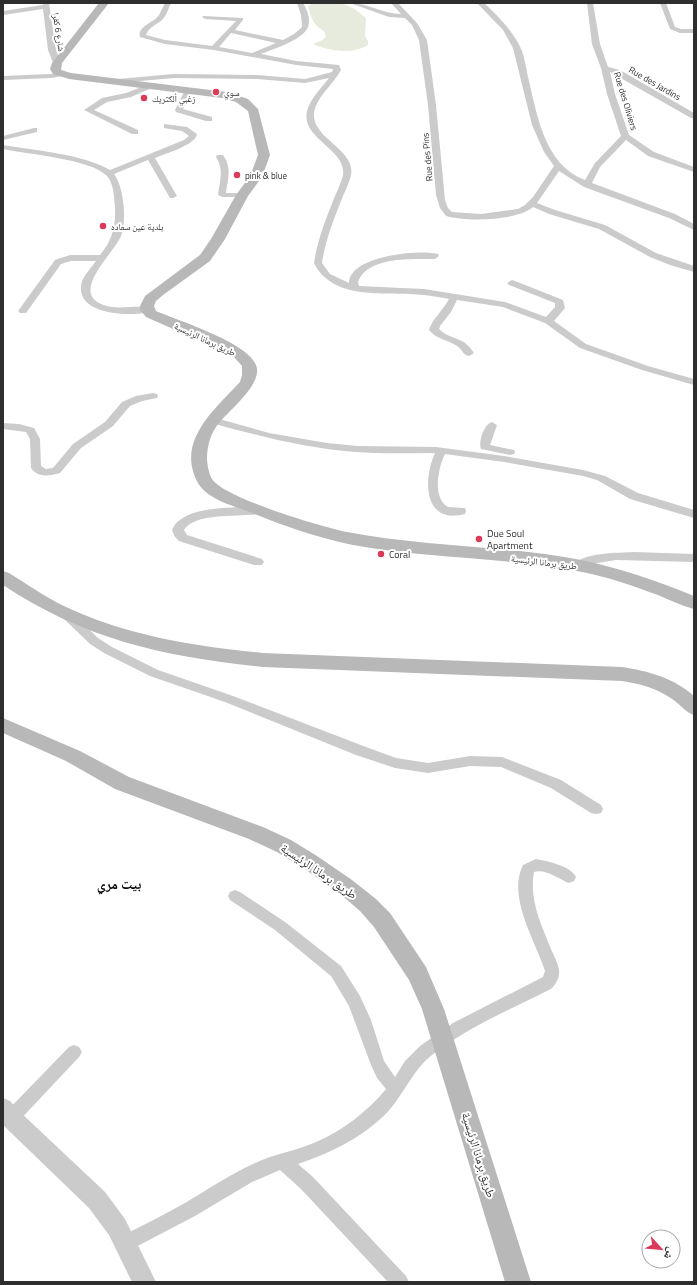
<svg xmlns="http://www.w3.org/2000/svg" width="697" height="1285" viewBox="0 0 697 1285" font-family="'Titillium Web','Noto Naskh Arabic',sans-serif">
	<rect width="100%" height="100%" fill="#fff"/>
	<path fill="#e6ebdd" d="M313,3C339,3 345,0 366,18L365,36L368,41V45C352,55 329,51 313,44L321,41L326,37L324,31C313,25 311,18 308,6Z"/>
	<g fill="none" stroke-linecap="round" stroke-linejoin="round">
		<g fill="#cbcbcb" fill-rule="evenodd">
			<polygon points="43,3 49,3 56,50 61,63 60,65 54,65 48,50 43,9 3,15 3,11 43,5"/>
			<path d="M165,3H171C168,9 167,15 162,20C156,25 149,27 146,35L165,40L212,46L236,21L205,19L202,17L203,16L243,18V20L235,30L283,40L294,34L302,27L301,15L297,3H303C307,9 311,19 308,27C303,40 273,49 261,54L296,61L339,65L341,70C334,83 320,94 315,108C306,138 356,147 351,175C349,184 344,193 341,201C333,221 325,242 322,263L330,274L349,283C349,256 419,249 438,254L439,256L435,259C412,259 367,256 358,282L359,286L424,289L505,302L546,317L555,307V303L509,285L507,283L512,280L515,281L563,300L565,308L554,321L586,344L648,366L694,379V385L642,370L580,348L545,323L503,307L457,300L451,312L440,326L439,329C451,341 463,335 474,353L469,356C463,355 462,349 457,346C447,339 437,340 429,330C431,321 444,309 449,299C440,297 432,296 424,295C388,291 333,302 314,263C317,242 325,221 333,201C336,193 341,184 343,175C347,148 297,138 308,108C312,97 322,87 329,78L305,83L257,79L174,78L118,83L114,81L118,79L174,74L257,75L305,79L332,72L333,69L296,65L214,50L165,44L140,37C137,26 154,23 159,15C161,11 163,7 165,3ZM231,33L276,43L252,53L219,47Z"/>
			<path d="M350,3C368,3 383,14 401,14L391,3H398L417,23L427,40L436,105L445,200L448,208L452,212L481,214L518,209L525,205L533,197L554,166L544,152L532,125L513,48L503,30L477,3H484C499,17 514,32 522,51C525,59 526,68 528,77C537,114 544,165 585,180L595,163L621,136L607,94L601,68L592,44L587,3H593L600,44L608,67L620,70L694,113V118H691L610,72L615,94L629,135L654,152L694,167V172L648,156L626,140L600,167L592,183L675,214L694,224V230L669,218L584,187L559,171L537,203L555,210L605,225L656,253L694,266V272L670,265L650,257L599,229L549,214L533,207C517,221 466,222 446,216L440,208L436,195L428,105L419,40L412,25L405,18L389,17Z"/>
			<polygon points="660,3 666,3 675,27 681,29 694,29 694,33 680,33 670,29"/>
			<polygon points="60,72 63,72 63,76 51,78 3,80 3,76 51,74"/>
			<polygon points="152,83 155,83 159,85 131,97 107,102 94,110 138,130 138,134 132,134 84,110 102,98 126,93"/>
			<polygon points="186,88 192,88 193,90 183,109 212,117 212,121 206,121 176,112 175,110"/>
			<path d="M164,124L187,127L197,134C196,145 164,154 155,158L177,196L173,198H170L148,160L114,174C124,187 127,221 121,236C114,253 73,289 99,303C115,312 134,304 150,308L152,310L150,312C129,317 72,315 82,281C85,274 92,267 96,261H71L61,264L26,313H20L18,311L55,260L70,255H100C112,240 116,227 115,207C114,198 114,182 106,175C89,159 27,154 3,149V145C36,151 80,153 110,170L184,140L189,136L182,131L164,128Z"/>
			<polygon points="34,128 37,128 37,132 3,140 3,136"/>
			<path d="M217,155H223C232,168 228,178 226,193H245L246,195L245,197H222L218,195C220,181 224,169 216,157Z"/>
			<path d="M153,393L157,394L158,396L157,398L142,401L130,406L113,426L81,448L60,473C49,476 38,478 31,468L30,439L26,432L3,429V423L19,424L34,428L40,439L41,466L46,469L53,468L73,444L105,422L122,402L136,396Z"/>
			<path d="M212,417L269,433L327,443L357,446L436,447L504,456L583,470L605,476L638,493L694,510V518L630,499L597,480L583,476L504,462L445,454C438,468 432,498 448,507L465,508L466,511L465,514C423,525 423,479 435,453C409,453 382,454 355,452C304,448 258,436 208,422L207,420L208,418Z"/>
			<path d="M492,422L497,425L490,445L514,450L515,452L514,454L510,455L481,449C478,442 484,424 492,422Z"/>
			<path d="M259,506L263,507L264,510L263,513C243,518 196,511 184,530L187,535L262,559L264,562L262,565H254L179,541L175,537L172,530C174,526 176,522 180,520C197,506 237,508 259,506Z"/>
			<path d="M634,552L694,554V562L616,560L591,564L579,570L575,569L573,566C581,552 619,553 634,552Z"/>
			<polygon points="67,611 71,612 98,638 112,647 158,670 233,696 366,747 396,758 428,763 470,756 502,757 561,780 601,805 603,809 601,813 596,814 591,813 551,788 501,767 470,766 428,773 395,768 356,755 225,702 150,676 104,653 90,644 63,618 61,615 63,612"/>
			<path d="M536,859C547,861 571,866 576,877L574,881L569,883C559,879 545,868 534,872C529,900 541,924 551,949C554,956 558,963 559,970C560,977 556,984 551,989C511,1009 468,1027 432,1055C414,1069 405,1091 391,1108C368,1135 331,1153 298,1164L313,1177L406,1276L409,1282H388L301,1189L280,1170L252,1182L195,1216L132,1249L126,1251L120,1249L118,1243L120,1237C141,1226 164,1215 185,1203C207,1190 229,1175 253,1164C273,1154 296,1151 316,1142C342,1131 368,1111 386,1089L377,1078L371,1065L349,1006L331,976L275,930L230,900L228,896L230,892L235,890L240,892L285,922L341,966L360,996L371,1020L384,1061L395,1077L405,1061L420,1046L453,1023L543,977L545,971C535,940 507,897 523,865Z"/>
			<polygon points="74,1045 79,1047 82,1052 79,1057 17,1123 11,1126 5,1123 3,1118 5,1113 69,1047"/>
		</g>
		<polygon fill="#cbcbcb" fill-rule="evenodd" points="3,1098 10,1101 19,1111 105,1192 125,1219 156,1282 132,1282 109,1235 89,1208 3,1125"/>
		<g fill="#b8b8b8" fill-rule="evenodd">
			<path d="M99,3H109L62,63L61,70L71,73L227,92L248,99L258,109L270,155L262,177L248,196L225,239L210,261L163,295L156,301L154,306L156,311C179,321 247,342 256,365C264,385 226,412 216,427C210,436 207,447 207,458C207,464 209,474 212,479C224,498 322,527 347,532C424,547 504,545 581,560C620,568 658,581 694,596V609C682,606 670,600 658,595C633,586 608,577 582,572C507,557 429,559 353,545C317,538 281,525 247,511C228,504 203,498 195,477C179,438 216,408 240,382L242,375V366L234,357L223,351L146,317L140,310V306L145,296L200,255L211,239L236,195L250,176L258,155L248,111L236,102L222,98L69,79L53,74L50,69L52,63Z"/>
			<path d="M3,571L9,573C27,584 45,597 64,606C127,636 194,646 263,653L622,667C648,671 674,678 694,696V715C685,712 680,704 672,699C657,688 640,684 622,681L263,667C165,657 86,640 3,585Z"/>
			<polygon points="3,718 80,751 129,777 263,827 291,840 317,856 352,880 376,899 390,913 426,967 444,1009 531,1282 505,1282 422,1009 409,980 374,927 360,911 338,892 303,868 277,852 249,839 115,789 66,761 3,733"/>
		</g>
	</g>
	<g fill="#db3b59" stroke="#fff" stroke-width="1.5">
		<circle cx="216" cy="92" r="4"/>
		<circle cx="144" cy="98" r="4"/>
		<circle cx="237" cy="175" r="4"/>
		<circle cx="103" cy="226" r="4"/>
		<circle cx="479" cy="539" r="4"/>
		<circle cx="381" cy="554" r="4"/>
	</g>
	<g text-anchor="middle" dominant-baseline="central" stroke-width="4" stroke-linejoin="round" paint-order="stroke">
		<g font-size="9" fill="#2e2e2e" stroke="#fff">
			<text transform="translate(59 32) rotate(81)">شارع 6 كفرا</text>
			<text transform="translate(655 83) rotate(30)">Rue des Jardins</text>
			<text transform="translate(626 101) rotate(73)">Rue des Oliviers</text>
			<text transform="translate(427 157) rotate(-95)">Rue des Pins</text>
			<text transform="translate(205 339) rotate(25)">طريق برمانا الرئيسية</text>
			<text transform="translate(544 562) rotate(7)">طريق برمانا الرئيسية</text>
		</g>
		<g font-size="9" fill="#2e2e2e" stroke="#fff" text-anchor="start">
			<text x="224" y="92">سوي</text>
			<text x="152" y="98">زغبي ألكتريك</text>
			<text x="245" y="175">pink &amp; blue</text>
			<text x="111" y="226">بلدية عين سعاده</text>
		</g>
		<g font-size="10" fill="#2e2e2e" stroke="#fff" text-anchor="start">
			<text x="487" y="533">Due Soul<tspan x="487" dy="12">Apartment</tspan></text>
			<text x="389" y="554">Coral</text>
		</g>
		<g font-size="12" fill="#2e2e2e" stroke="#fff">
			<text transform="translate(319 871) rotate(34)">طريق برمانا الرئيسية</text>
			<text transform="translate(479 1155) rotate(73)">طريق برمانا الرئيسية</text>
		</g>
		<g font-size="14" font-weight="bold" fill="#000" stroke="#fff">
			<text x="119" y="883">بيت مري</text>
		</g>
	</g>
	<rect width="697" height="1285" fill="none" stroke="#2e2e2e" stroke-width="8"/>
	<g transform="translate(661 1249) rotate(117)"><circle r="19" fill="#ffffff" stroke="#ababab"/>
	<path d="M0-3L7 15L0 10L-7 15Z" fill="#db3b59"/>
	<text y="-6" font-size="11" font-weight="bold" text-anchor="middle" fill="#2e2e2e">ش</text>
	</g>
</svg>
